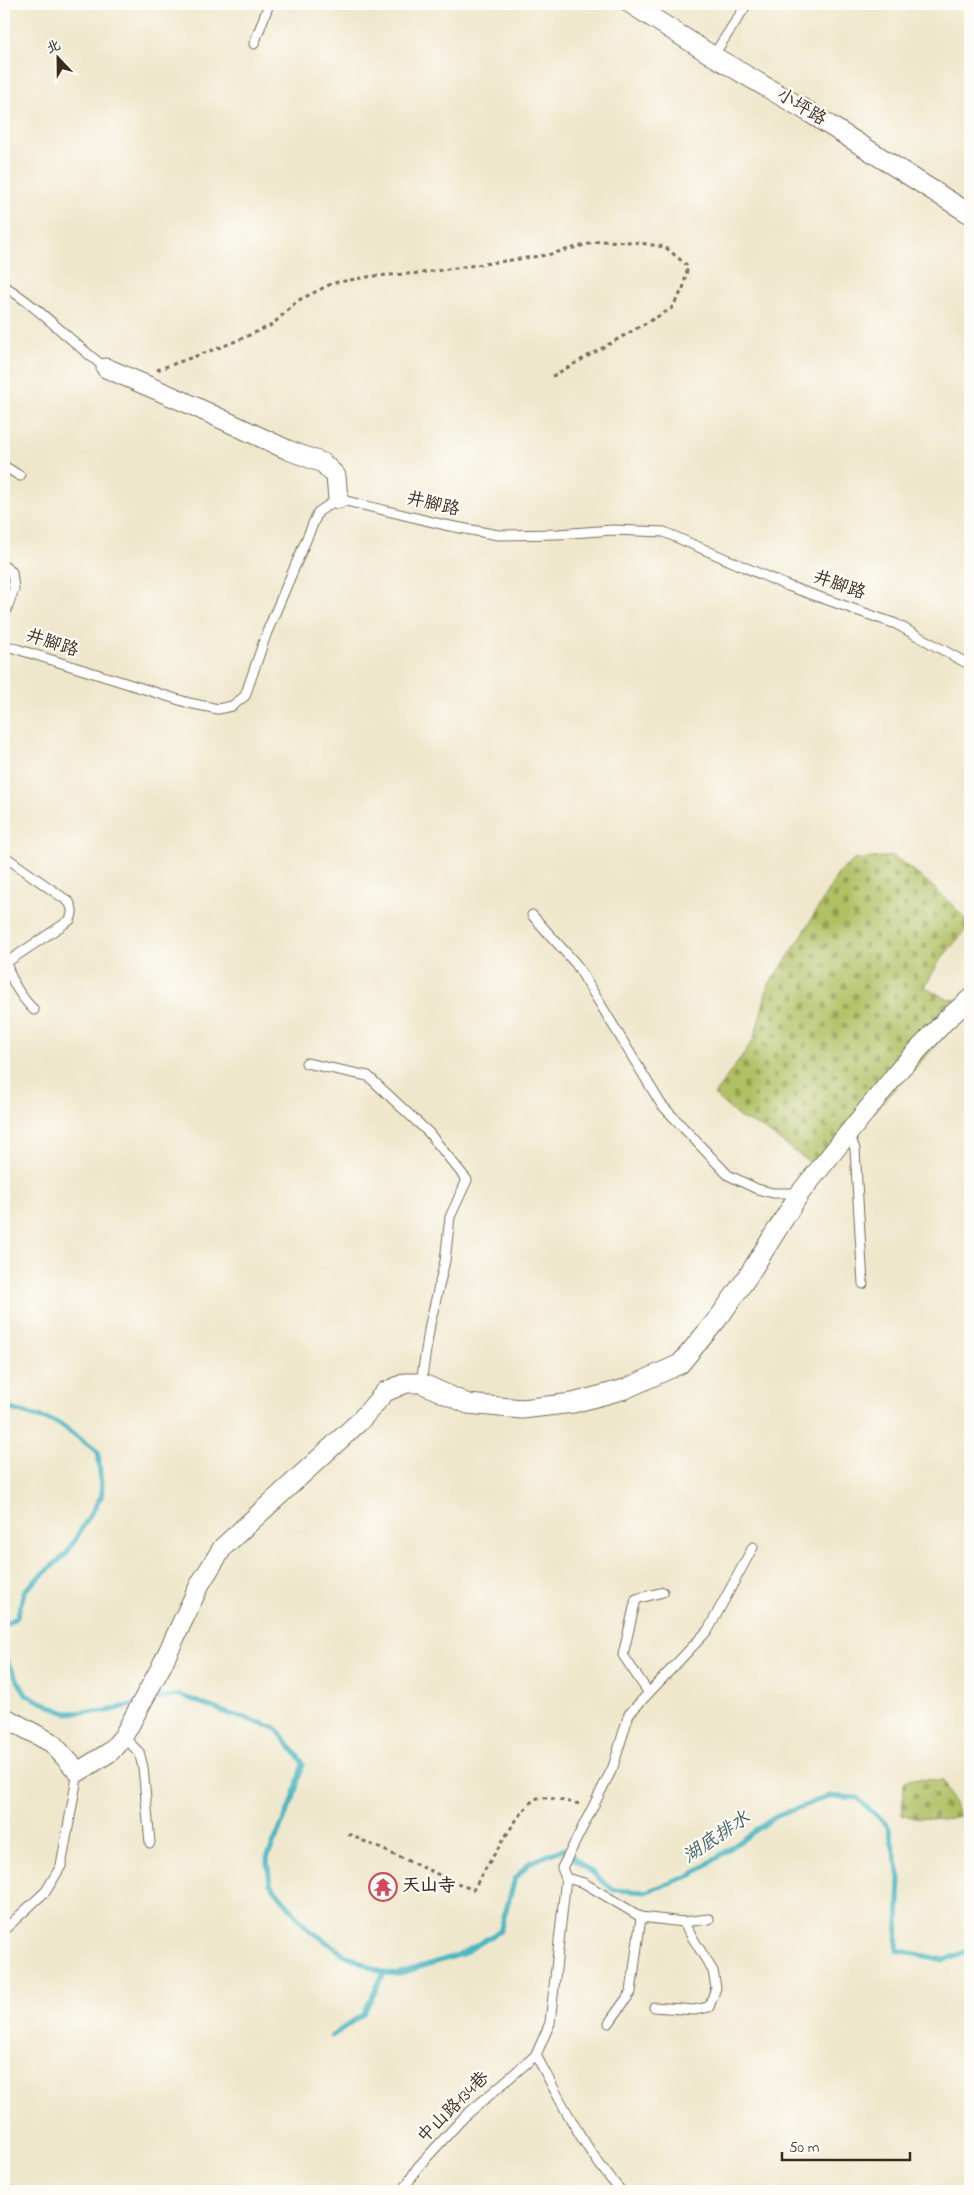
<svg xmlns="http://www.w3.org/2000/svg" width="974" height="2195" viewBox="0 0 974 2195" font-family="'Indie Flower','LXGW WenKai TC',sans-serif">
	<defs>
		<pattern id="cemetery-stones" width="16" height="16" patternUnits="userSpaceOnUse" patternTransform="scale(1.25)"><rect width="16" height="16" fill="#b0c063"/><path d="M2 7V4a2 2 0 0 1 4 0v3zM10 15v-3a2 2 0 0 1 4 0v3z" fill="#909c51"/></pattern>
	</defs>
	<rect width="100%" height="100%" fill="#fdfcf7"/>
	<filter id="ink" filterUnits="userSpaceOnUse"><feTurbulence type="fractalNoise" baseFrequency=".02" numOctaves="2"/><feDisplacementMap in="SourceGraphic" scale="10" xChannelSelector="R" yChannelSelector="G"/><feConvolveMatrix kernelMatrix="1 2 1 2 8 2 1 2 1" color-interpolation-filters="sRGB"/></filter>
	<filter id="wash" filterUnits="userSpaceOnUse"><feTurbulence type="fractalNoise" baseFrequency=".0096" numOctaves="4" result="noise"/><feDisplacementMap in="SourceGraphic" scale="20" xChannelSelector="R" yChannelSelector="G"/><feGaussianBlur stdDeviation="1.12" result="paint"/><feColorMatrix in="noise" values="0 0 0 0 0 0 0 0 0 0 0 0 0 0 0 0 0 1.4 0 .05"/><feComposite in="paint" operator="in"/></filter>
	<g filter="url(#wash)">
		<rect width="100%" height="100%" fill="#efe7cb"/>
		<g fill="url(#cemetery-stones)" stroke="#767540">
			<path d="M893,856C921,876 948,897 970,925L940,960L925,987L945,998L970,1003V1005L928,1054L819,1169L761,1127L740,1118L714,1095L754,1039L768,986L798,942L839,872L854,860Z"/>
			<polygon points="911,1779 943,1780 960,1816 942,1820 902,1816 904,1783"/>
		</g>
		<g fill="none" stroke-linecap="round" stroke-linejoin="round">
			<g stroke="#48b7c2" stroke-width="5">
				<polyline points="4,1407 59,1423 98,1452 102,1495 67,1553 25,1590 17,1617 4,1626"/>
				<polyline points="4,1656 26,1695 66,1713 108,1711 135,1704"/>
				<polyline points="148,1700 180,1695 224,1712 276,1728 303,1763 293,1799 267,1858 270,1884 307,1928 345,1955 384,1973"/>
				<polyline points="332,2036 363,2014 384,1973 397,1974 462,1954 500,1931 515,1879 529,1863 563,1849 613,1890 645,1892 692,1875 775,1817 829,1796 857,1798 888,1826 900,1878 897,1950 944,1960 970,1950"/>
			</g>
		</g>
	</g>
	<g filter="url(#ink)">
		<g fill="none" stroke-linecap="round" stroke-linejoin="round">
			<defs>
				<g id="lane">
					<polyline points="254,44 269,4"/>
					<polyline points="713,56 747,4"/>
					<path d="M4,286C39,307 72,343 106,368"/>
					<polyline points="4,466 20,476"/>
					<polyline points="4,566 12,572 14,589 4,617"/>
					<polyline points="4,645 189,703 218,709 232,706 245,696 267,632 318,512 338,499 445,525 498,535 558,534 613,530 664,532 788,586 896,624 970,665"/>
					<path d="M4,856L69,902C73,909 73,913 70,920L4,964"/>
					<polyline points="532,915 576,964 661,1104 728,1175 757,1189 773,1193 799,1193"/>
					<path d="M6,962C12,982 19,995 34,1010"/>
					<polyline points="306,1063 368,1076 429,1133 467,1180 450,1217 445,1261 430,1324 421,1383"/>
					<polyline points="849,1133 855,1149 863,1284"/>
					<polyline points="648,1692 623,1655 636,1599 663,1592"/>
					<polyline points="123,1737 139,1752 143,1767 150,1843"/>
					<polyline points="566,1878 584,1883 641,1917 631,1992 609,2023"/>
					<polyline points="641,1917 683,1922 709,1919"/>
					<polyline points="4,1930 46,1891 61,1866 78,1772"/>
					<polyline points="654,2007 694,2010 709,2007 716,1988 713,1971 683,1922"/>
					<polyline points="4,2189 9,2191"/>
					<polyline points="403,2191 417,2168 464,2117 536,2055"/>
					<path d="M621,2191C585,2151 561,2102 536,2055L550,2023L566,1878L562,1868L613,1767L629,1714L708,1630L753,1547"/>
				</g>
				<g id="street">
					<polyline points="631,4 713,56 807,111 970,214"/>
					<polyline points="106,368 185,402 288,450 323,463 336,476 338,499"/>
					<polyline points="4,1717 52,1743 78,1772 110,1752 123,1737 161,1667 200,1584 223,1547 360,1421 385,1392 406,1383 421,1383 468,1404 522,1409 573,1403 625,1389 680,1364 720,1316 748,1276 800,1193 901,1068 946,1020 970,999"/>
				</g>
			</defs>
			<use href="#lane" stroke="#7a6c5b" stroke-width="11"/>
			<use href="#street" stroke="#7a6c5b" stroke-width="21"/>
			<g stroke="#7a6c5b" stroke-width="3" stroke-dasharray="4 4" stroke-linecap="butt">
				<polyline points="157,370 229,344 272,325 297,301 333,283 373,276 420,273 547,255 600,241 634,242 665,247 688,266 683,289 671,309 551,377"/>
				<path d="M348,1834L473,1890C483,1874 523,1801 538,1798C548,1796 570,1803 581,1804"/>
			</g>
			<use href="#lane" stroke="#fff" stroke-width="9"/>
			<use href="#street" stroke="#fff" stroke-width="19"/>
		</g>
	</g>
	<defs>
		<symbol id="temple-ring" viewBox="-11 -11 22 22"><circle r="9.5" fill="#fdfcf7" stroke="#d1495b" stroke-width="1.5"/><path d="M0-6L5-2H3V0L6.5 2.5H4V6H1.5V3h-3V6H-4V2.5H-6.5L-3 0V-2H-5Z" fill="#d1495b"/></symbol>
	</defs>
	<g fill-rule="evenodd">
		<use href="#temple-ring" x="367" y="1871" width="32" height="32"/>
	</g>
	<g text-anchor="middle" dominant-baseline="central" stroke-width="4.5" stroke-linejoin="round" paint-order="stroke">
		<g font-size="18" fill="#3b2a1e" stroke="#fdfcf7">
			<text transform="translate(801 108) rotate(31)">小坪路</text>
			<text transform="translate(433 505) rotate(13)">井腳路</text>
			<text transform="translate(839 586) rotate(19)">井腳路</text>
			<text transform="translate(52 644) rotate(18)">井腳路</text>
			<text transform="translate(454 2108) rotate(-45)">中山路134巷</text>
		</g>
		<g font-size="18" font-weight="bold" fill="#3b2a1e" stroke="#fdfcf7" text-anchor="start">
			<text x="402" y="1887">天山寺</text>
		</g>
		<g font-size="19" font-style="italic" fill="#406260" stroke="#fdfcf7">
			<text transform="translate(717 1838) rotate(-34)">湖底排水</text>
		</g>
	</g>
	<rect width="974" height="2195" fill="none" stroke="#fdfcf7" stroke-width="20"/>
	<g transform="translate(58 58) rotate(338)" stroke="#fdfcf7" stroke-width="4" paint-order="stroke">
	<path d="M0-4L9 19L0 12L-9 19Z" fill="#3b2a1e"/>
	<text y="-8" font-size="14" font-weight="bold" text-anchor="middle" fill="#3b2a1e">北</text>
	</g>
	<path d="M782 2152v8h128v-8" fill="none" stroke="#3b2a1e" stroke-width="2.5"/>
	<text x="789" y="2152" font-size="15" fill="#3b2a1e" stroke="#fdfcf7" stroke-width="4" paint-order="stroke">50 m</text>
</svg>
